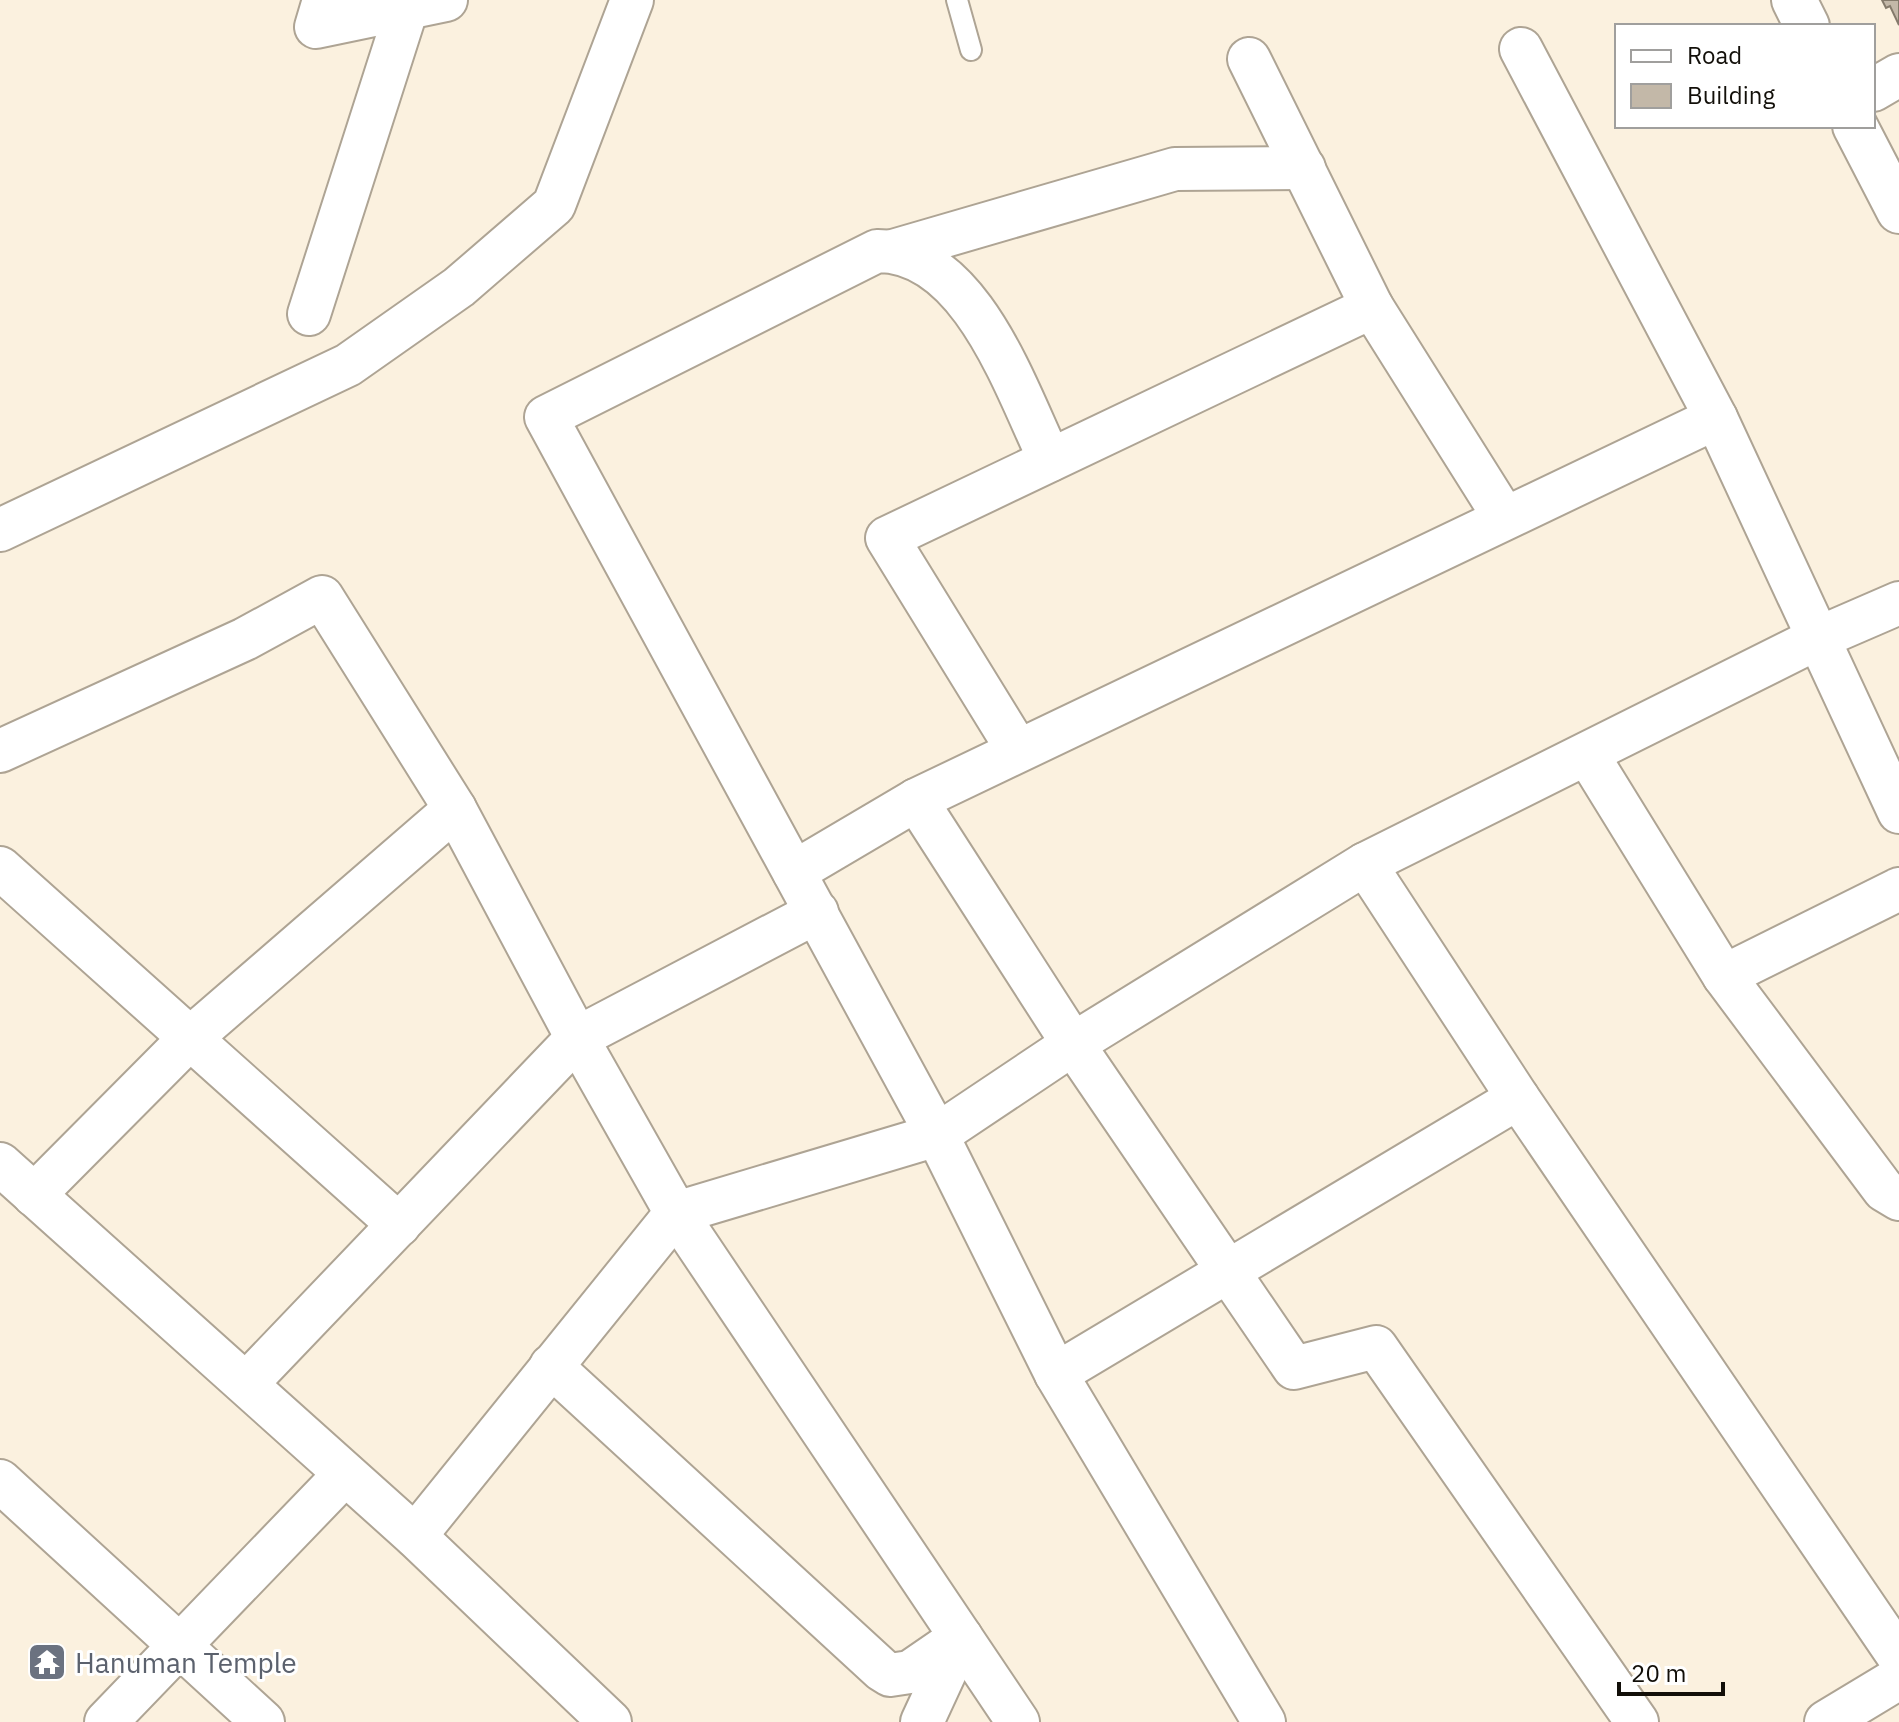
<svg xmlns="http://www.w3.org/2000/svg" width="1899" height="1722" viewBox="0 0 1899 1722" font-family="'IBM Plex Sans',sans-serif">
	<rect width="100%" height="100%" fill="#fbf1df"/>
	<polygon fill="#c3b8a8" stroke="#847a6b" stroke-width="2" points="1882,0 1899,0 1899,25 1890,6 1886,8"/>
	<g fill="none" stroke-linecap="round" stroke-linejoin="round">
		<defs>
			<polyline id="service" points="957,0 971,50"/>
			<g id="minor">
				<polyline points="324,0 316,27 446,0"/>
				<polyline points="1521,49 1716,418 1899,812"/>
				<polyline points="1249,59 1372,307"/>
				<polyline points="1873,90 1899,75"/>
				<polyline points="893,251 1175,169 1304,168"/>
				<polyline points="309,314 407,8"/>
				<path d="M1050,460C1016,390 971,250 877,251L546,417L937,1135L1056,1374L1264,1722"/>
				<polyline points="0,530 348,365 459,287 554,205 632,0"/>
				<polyline points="1017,749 887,538 1372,307 1504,517"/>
				<polyline points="0,751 245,639 322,597 455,809 577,1038 676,1213 1018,1722"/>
				<polyline points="1587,754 1724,976 1884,1190 1899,1199"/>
				<polyline points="1365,864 1518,1098 1899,1657"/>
				<polyline points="0,868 399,1225"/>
				<polyline points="794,872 916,800"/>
				<polyline points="1724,976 1899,889"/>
				<polyline points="0,1164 415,1536 610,1722"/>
				<polyline points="34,1195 188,1040 455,809"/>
				<polyline points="551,1366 882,1670 890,1675 910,1672 961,1637"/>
				<polyline points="1056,1374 1518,1098"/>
				<polyline points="247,1383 577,1038 817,912"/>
				<polyline points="0,1481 263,1722"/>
				<polyline points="415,1536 676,1213 937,1135 1073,1044 1365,864 1816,639 1899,603"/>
				<polyline points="106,1722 345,1474"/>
				<polyline points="922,1722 959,1642"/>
				<polyline points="1637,1722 1376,1347 1294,1368 1073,1044 916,800 1716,418"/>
				<polyline points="1826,1722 1899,1678"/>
			</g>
			<g id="tertiary">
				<polyline points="1794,0 1807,26"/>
				<polyline points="1855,126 1899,211"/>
			</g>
		</defs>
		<use href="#service" stroke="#aea494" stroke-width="24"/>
		<use href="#minor" stroke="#aea494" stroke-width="46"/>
		<use href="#tertiary" stroke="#aea494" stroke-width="48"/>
		<use href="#service" stroke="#fff" stroke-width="20"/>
		<use href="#minor" stroke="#fff" stroke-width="42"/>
		<use href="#tertiary" stroke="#fff" stroke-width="44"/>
	</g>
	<defs>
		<symbol id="temple-square" viewBox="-11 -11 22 22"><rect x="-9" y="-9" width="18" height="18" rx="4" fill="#6b7280" stroke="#fff"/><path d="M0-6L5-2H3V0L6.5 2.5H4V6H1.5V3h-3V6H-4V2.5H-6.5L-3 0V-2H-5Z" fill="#fff"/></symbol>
	</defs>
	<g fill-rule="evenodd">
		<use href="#temple-square" x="25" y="1640" width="44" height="44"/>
	</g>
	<g text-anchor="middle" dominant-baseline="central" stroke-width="6" stroke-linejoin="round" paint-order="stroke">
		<g font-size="28" fill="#5b616d" stroke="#fff" text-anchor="start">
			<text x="75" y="1662">Hanuman Temple</text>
		</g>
	</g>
	<rect x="1615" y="24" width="260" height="104" fill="#ffffff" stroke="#a09f9d" stroke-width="2"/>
	<rect x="1631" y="50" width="40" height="12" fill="#ffffff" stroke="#a09f9d" stroke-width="2"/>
	<text x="1687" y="64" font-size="24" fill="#120f09">Road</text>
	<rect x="1631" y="84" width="40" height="24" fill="#c3b8a8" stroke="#a09f9d" stroke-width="2"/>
	<text x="1687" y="104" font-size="24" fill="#120f09">Building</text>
	<path d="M1619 1682v12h104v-12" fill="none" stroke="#120f09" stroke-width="4"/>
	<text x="1631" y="1682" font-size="24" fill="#120f09" stroke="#ffffff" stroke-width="6" paint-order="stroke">20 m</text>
</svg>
